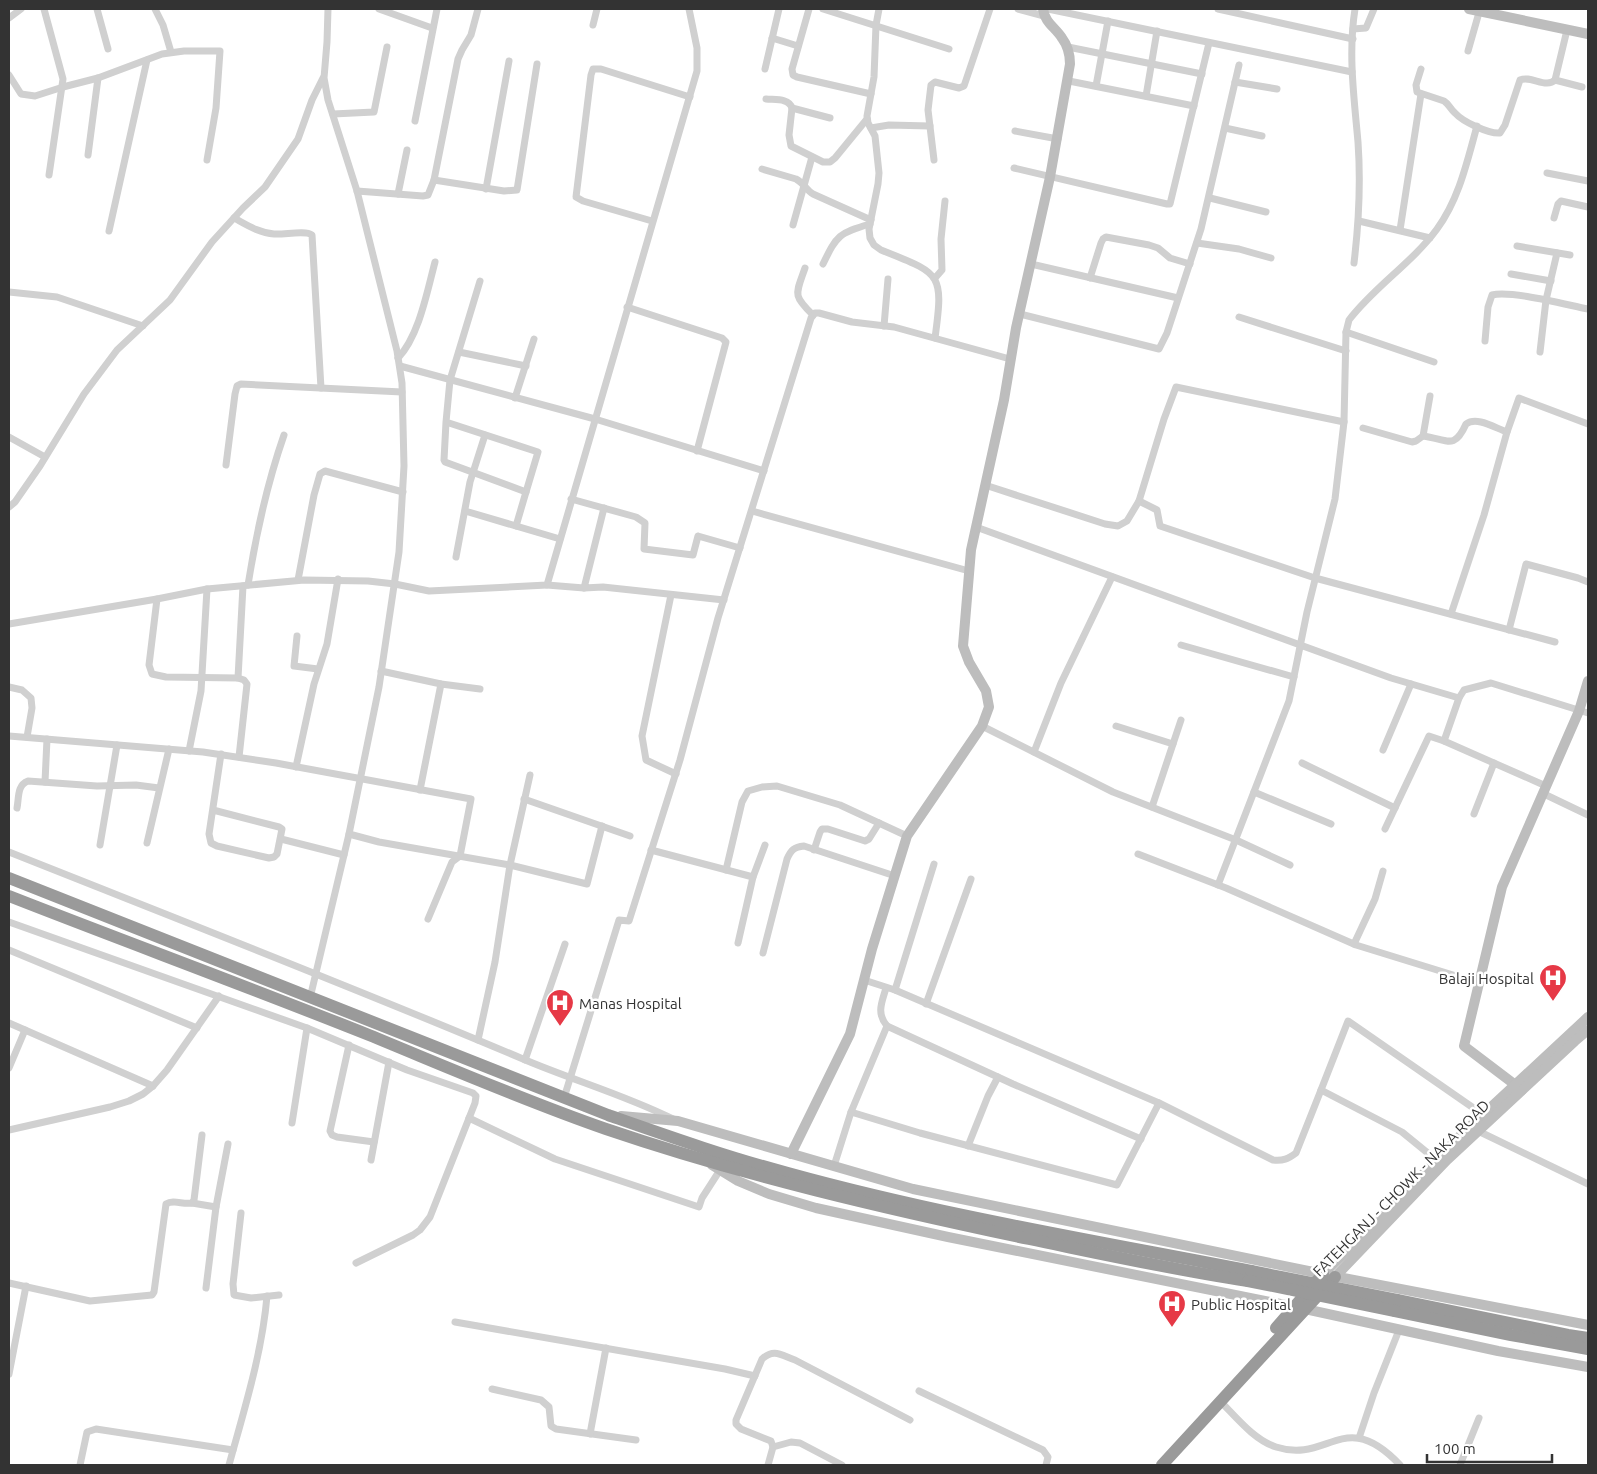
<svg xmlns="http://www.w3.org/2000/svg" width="1597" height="1474" viewBox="0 0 1597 1474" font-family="Ubuntu,sans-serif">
	<rect width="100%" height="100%" fill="#fff"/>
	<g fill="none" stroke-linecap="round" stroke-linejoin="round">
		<g stroke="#d0d0d0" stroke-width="7">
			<polyline points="44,9 63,79 49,175"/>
			<polyline points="97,9 108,49"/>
			<polyline points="155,9 163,25 171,52"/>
			<polyline points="379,9 432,28"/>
			<polyline points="809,9 792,69 793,75 797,77 871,94"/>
			<polyline points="823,9 949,49"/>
			<path d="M879,9L876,25L874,77L867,116L868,123L875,136L879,173L878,184L869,229L870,238L874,245L881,250C941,274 944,272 935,338"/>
			<polyline points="1018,9 1044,16"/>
			<polyline points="1048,9 1352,72"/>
			<polyline points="1218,9 1353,39"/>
			<polyline points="9,18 21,9"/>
			<polyline points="593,25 597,9"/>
			<polyline points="1353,29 1366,28 1374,9"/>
			<polyline points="772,38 798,46"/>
			<polyline points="1068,47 1202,74"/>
			<polyline points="1468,51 1480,9"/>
			<polyline points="765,69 779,9"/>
			<path d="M1421,69L1416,85L1417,92L1444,101C1449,104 1450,109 1455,113C1463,122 1489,134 1500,133L1505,125L1520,80C1531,75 1546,89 1555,80L1567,30"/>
			<polyline points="9,75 21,94 35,96 63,87 98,78 162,54 184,51 220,51 216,108 207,160"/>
			<polyline points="1555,80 1582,87"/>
			<polyline points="1069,81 1194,106"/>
			<polyline points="1235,82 1277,89"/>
			<polyline points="1096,86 1108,21"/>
			<polyline points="1146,96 1157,31"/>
			<path d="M766,99C775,100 789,98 792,108L789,135L791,146L823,162H830L835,158L867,119"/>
			<polyline points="792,108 830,118"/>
			<polyline points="333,114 374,112 387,47"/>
			<polyline points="415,121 437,9"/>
			<polyline points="871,128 889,125 930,126"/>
			<polyline points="1225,128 1262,136"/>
			<polyline points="1015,131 1058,139"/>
			<polyline points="88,155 98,78"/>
			<polyline points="934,160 928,110 931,85 935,82 959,88 964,86 990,9"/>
			<polyline points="1014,168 1167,204 1170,204 1209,43"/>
			<path d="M762,169L796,179C804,183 806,190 813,194L871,220"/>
			<polyline points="1547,173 1588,181"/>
			<polyline points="434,180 504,191 517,190 537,64"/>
			<polyline points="486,189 509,61"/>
			<polyline points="357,191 423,196 428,195 434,180 458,59 462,50 471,35 478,9"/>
			<polyline points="398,194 407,150"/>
			<polyline points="1210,198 1266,212"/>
			<path d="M234,218C247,225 259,233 274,234C284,235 305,230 312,235L321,388"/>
			<polyline points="1554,218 1558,204 1561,201 1588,207"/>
			<polyline points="652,221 583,201 576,197 591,75 593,69 601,69 690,97"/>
			<polyline points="1359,221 1430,238"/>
			<polyline points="793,225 812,157"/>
			<polyline points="1400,230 1421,94"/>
			<polyline points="109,231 147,60"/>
			<polyline points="1197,243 1239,249 1271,258"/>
			<polyline points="1517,246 1570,255"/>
			<path d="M1354,263C1359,221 1361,184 1358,142C1354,97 1348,53 1355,9"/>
			<path d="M823,264C837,235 839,233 870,224"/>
			<polyline points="1031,264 1178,298"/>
			<path d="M805,268C796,294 792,295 813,315"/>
			<polyline points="1511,274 1551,281"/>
			<polyline points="935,278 942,270 941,239 945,201"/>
			<polyline points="1090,278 1101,243 1103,239 1106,237 1149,245 1158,248 1170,258 1190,264"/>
			<polyline points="9,292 57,297 143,326"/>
			<polyline points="627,307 722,338 726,342 697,451"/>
			<polyline points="1020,314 1159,349 1167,333 1201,229 1239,65"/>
			<polyline points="1239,317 1346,351"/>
			<polyline points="884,326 888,279"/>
			<polyline points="1346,332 1434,362"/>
			<path d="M1485,341L1488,307L1492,295C1511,290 1567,305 1588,309"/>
			<polyline points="459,352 526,366"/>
			<polyline points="1540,352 1546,300 1557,253"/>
			<path d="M398,358C419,336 427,292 435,262"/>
			<polyline points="400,366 595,419 764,471"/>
			<polyline points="515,398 534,339"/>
			<polyline points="446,422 444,460 445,462 526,492 538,452 446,422 450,380 480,281"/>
			<path d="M1363,428L1412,442L1416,441L1423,436C1447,439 1454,451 1466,424C1477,416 1495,428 1507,432"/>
			<polyline points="1423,436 1430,396"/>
			<polyline points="9,437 45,457"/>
			<polyline points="226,465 235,394 237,386 241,384 402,392"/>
			<polyline points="985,485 1105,524 1118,526 1127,521 1139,501 1157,510 1160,526 1315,578 1555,642"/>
			<polyline points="571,499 636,517 645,523 644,549 693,555 698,536 740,548"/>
			<polyline points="1139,501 1164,419 1176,387 1344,422"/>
			<polyline points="9,507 15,502 40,466 84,394 117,350 170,300 212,242 243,208 265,187 298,139 312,100 323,78"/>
			<polyline points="604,508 584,588 603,587 724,600"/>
			<polyline points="465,511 560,539"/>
			<polyline points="752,511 969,571"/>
			<polyline points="516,526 526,492"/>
			<polyline points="976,527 1391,678 1459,698 1464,690 1491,683 1588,713"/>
			<polyline points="456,557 470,482 485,435"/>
			<polyline points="298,580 314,495 320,474 325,471 403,492"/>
			<path d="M248,585C256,534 267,484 284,435"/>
			<polyline points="547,585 584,588"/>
			<polyline points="671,595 642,736 646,760 676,774"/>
			<polyline points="157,599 149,665 152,674 166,677 238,678 244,680 247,684 239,757"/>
			<polyline points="1451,614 1484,515 1507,432 1519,398 1588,424"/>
			<polyline points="9,624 157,599 207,589 304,580 368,581 395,584 429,591 547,585 697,71 697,48 689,9"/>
			<polyline points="1509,630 1526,564 1578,578 1588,582"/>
			<polyline points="297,636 294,666 318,669"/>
			<polyline points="1181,645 1294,677"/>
			<polyline points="381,671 441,684 480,689"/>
			<polyline points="238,678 243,586"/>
			<polyline points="9,687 22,690 31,698 32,708 27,737"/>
			<polyline points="1459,698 1444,741 1546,786"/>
			<polyline points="982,726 1113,792 1236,840 1290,865"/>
			<polyline points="1116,726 1173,744"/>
			<polyline points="9,736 203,752 276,763 471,799 460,856 452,862 428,919"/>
			<polyline points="1383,750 1411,684"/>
			<polyline points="189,751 201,691 207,589"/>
			<polyline points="1034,752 1061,683 1112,577"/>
			<polyline points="1302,763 1395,808"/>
			<polyline points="296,767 314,684 327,644 338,579"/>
			<polyline points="45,782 47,739"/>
			<polyline points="420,790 441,684"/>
			<polyline points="1254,792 1331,824"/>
			<polyline points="1542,793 1588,815"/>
			<polyline points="524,799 630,836"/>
			<polyline points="1152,807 1181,720"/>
			<path d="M17,808C19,798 17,785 28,781L97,786L136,785L159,788"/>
			<polyline points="213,810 279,827 282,829 277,854 274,857 269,858 217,846 211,843 209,834 221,754"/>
			<polyline points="1474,814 1494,763"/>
			<polyline points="1385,829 1429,736 1444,741"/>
			<polyline points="349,834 379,842 510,865 587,884 602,826"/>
			<polyline points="281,839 344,855"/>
			<polyline points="147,843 169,749"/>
			<polyline points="100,845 117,745"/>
			<polyline points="651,850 753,877"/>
			<polyline points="814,850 820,832 822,829 828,829 865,841 869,839 879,823"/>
			<path d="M9,852C180,920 353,987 523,1059C572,1080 625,1095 673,1119"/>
			<polyline points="1138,854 1226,888 1356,945 1479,983"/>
			<polyline points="726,870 742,802 748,791 762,787 777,786 840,805 907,836"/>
			<path d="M1218,885L1289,701L1307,612L1335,499L1344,422L1346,332L1349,320C1374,287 1412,263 1437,229C1459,199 1467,162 1477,126"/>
			<polyline points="9,922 307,1028 407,1070 473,1093 476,1096 475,1103 430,1217 420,1230 413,1235 356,1263"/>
			<polyline points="738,943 753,877 765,845"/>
			<polyline points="1354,944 1375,899 1383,871"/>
			<polyline points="9,950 197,1028"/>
			<path d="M763,953L787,859C791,850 794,847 804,846L895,876"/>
			<path d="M864,980L895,990L1159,1103L1273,1160C1283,1161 1288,1159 1296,1153L1321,1090"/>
			<path d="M886,988C882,1002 876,1013 887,1026"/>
			<polyline points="895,990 934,864"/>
			<polyline points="310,998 349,834 379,687 399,552 404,466 402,383 397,351 357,191 328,100 324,78 327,42 328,9"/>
			<polyline points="926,1004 971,879"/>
			<polyline points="9,1023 153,1086"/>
			<polyline points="478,1040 495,962 510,865 530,775"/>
			<polyline points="349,1045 330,1131 332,1135 337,1137 374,1142"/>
			<polyline points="525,1060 565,944"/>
			<polyline points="9,1068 25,1030"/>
			<polyline points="564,1098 619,920 629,921 680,760 718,618 811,318 815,313 819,313 852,322 894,327 1010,359"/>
			<polyline points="851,1112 920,1133 1117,1185 1159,1103"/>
			<polyline points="469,1118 555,1159 699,1207 702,1198 720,1170"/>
			<polyline points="292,1123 307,1028"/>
			<polyline points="9,1130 110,1107 129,1101 143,1094 153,1086 167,1070 219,996"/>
			<polyline points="1478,1131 1588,1184"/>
			<polyline points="968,1146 988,1096 998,1077"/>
			<polyline points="371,1160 389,1062"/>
			<polyline points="1440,1163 1402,1132 1321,1090 1348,1021 1485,1116"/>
			<polyline points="834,1166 851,1112 887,1026 1013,1084 1141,1139"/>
			<polyline points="192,1203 216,1207"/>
			<polyline points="241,1213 233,1284 234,1295 251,1298 279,1295"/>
			<path d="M9,1283L90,1301L152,1295L154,1292L166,1204C174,1199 183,1205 192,1203L194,1200L202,1135"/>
			<polyline points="206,1288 216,1207 228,1144"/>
			<polyline points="455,1322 725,1369 755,1376"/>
			<polyline points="9,1374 26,1286"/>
			<polyline points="492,1389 541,1400 549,1407 551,1426 556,1429 636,1440"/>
			<polyline points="919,1391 1043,1450 1048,1457 1046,1465"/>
			<path d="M1220,1401C1236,1417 1254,1440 1276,1447C1329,1464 1344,1406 1400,1465"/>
			<polyline points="590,1434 606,1348"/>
			<polyline points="1359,1438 1374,1393 1399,1330"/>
			<polyline points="773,1447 791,1442 800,1443 842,1465"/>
			<polyline points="80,1465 87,1432 96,1429 233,1450"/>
			<path d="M229,1465C244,1410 262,1354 267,1296"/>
			<path d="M768,1465L773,1447L771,1441L741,1429L736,1424V1420L762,1359C774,1348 781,1355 795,1360L910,1420"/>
			<polyline points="1460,1465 1479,1418"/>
		</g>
		<g stroke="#bdbdbd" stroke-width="10">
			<polyline points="1469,9 1588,34"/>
			<polyline points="1522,1090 1464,1046 1502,887 1579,711 1588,681"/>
			<polyline points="621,1116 678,1121 913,1189 1323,1274 1588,1325"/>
			<path d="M791,1154L850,1034L872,949L907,836L982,726L989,707L986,691L969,662L963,646L971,550L1004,400L1016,328L1050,177L1070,64C1070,55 1068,46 1062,38C1055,27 1045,23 1043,9"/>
			<polyline points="712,1165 738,1181 769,1194 816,1208 948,1237 1305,1309 1498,1351 1588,1367"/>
			<polyline points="1323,1274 1386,1213 1460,1136 1588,1017"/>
			<polyline points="1335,1277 1447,1160 1575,1041 1588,1030"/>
		</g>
		<g stroke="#9a9a9a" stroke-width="12">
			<path d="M9,878L608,1115C668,1136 727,1157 788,1173C940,1215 1097,1241 1251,1271"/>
			<path d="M9,896C129,943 249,987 369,1035C447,1067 525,1101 606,1129C744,1176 887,1209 1029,1239C1102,1254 1174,1270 1248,1281"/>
			<polyline points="1397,1300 1568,1335 1588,1338"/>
			<polyline points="1395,1311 1511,1335 1588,1349"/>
			<polyline points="1276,1328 1323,1274"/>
			<polyline points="1162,1465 1335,1277"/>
		</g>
		<g stroke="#9a9a9a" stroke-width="12">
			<polyline points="1251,1271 1397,1300"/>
			<polyline points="1248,1281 1395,1311"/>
		</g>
	</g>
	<defs>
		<symbol id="hospital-pin" viewBox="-11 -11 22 30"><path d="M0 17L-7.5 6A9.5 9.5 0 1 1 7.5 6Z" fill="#e63946" stroke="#fff"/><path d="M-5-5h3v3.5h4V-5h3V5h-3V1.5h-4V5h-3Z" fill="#fff"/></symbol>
	</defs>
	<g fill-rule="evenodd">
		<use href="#hospital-pin" x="1537" y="962" width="32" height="43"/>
		<use href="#hospital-pin" x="544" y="987" width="32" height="43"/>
		<use href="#hospital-pin" x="1156" y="1288" width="32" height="43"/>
	</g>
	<g text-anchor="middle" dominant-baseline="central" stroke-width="5" stroke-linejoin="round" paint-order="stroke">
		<g font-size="15" fill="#333" stroke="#fff" text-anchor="start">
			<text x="1534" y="978" text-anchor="end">Balaji Hospital</text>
			<text x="579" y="1003">Manas Hospital</text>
			<text x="1191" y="1304">Public Hospital</text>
		</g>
		<g font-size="15" fill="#333" stroke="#fff">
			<text transform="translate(1401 1188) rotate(-45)">FATEHGANJ - CHOWK - NAKA ROAD</text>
		</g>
	</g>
	<rect width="1597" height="1474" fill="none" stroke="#333333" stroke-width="20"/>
	<path d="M1427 1454v8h125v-8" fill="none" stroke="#333333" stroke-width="2.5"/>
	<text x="1434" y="1454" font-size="15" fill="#333333" stroke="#ffffff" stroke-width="4" paint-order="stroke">100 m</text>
</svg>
